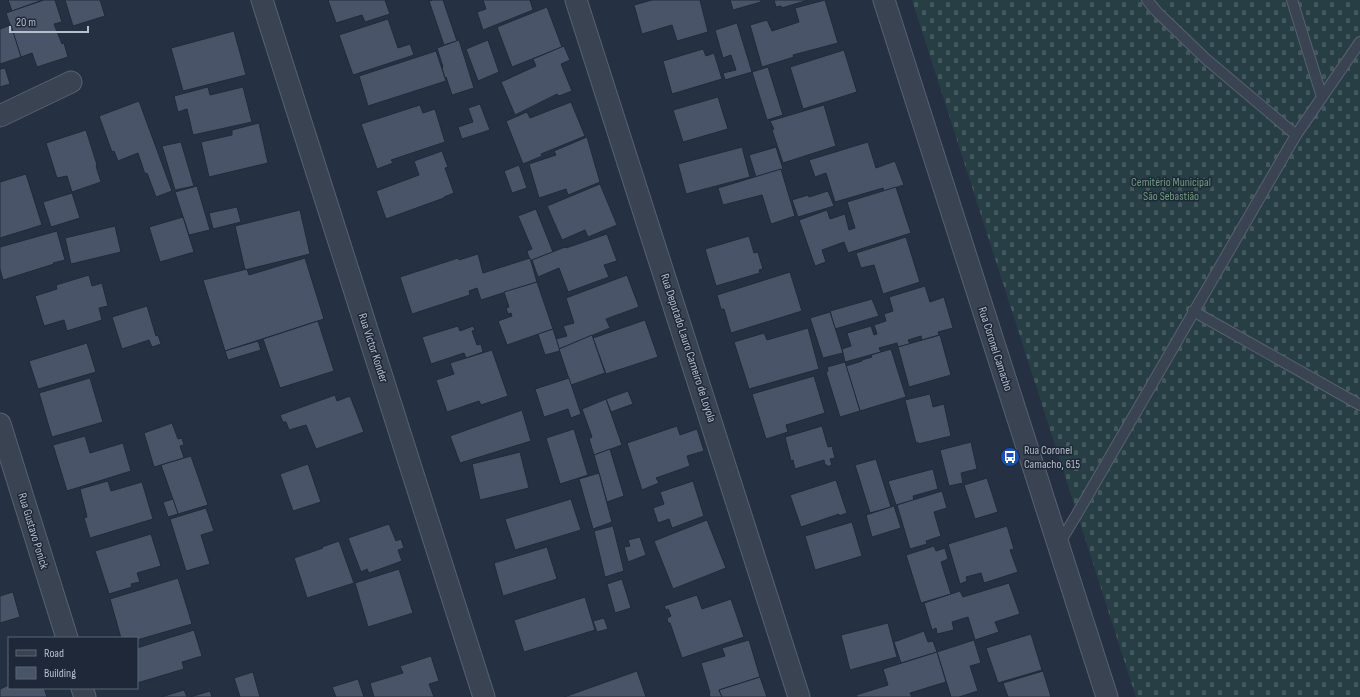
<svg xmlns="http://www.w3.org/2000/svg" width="1360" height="697" viewBox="0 0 1360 697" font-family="'Sofia Sans Condensed',sans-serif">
	<defs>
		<pattern id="cemetery-stones" width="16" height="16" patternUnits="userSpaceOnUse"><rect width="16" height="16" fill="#273f44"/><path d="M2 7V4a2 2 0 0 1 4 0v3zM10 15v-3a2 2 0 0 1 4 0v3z" fill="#44595e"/></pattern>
	</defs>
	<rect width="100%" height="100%" fill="#253143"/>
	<polygon fill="url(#cemetery-stones)" points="912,0 1360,0 1360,697 1136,697"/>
	<g fill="#495469" stroke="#202a3a">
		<polygon points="8,0 40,0 40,1 12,11"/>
		<polygon points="44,0 55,0 62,22 54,24 62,44 64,43 68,57 37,67 32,53 21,57 6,13"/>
		<polygon points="65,0 100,0 105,16 73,26"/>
		<polygon points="328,0 385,0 390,14 365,22 362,15 336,23"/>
		<polygon points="433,0 443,0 457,41 444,45 429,1"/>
		<polygon points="483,0 531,0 530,0 533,10 483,30 477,12 486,9"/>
		<polygon points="652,0 700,0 708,32 677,41 672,25 642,34 634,5"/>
		<polygon points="730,0 761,0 761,2 733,10"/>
		<polygon points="774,0 808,0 782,8 781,6 776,7"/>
		<polygon points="825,0 838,43 793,55 794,57 762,67 750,25 767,20 772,31 799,22 795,8"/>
		<polygon points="547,7 562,47 512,67 497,27"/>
		<polygon points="388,19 398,48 410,44 414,55 353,75 339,35"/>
		<polygon points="737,23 752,72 725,80 723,73 736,70 731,55 723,58 715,30"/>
		<polygon points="11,25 21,57 0,64 0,29"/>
		<polygon points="234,31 246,75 183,91 171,48"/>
		<polygon points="459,40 474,88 452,95 446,77 445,78 442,68 443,67 437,48"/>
		<polygon points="488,40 499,72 478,81 466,49"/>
		<polygon points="564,46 570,60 561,64 572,91 559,96 557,94 515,115 501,82 536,66 533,59"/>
		<polygon points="703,49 706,56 714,53 722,79 672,94 663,61"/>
		<polygon points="844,50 857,92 803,109 790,67"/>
		<polygon points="436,51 446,81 368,106 359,76"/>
		<polygon points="768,67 783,115 767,120 752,72"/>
		<polygon points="5,68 10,84 0,87 0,69"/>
		<polygon points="208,87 210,95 243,87 252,122 193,135 187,109 178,112 174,96"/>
		<polygon points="718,97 728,129 683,142 673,110"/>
		<polygon points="139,101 172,191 156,197 147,173 145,174 138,153 118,161 114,151 112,152 99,116"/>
		<polygon points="571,102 585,136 541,154 542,156 523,164 506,121 527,112 530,118"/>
		<polygon points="480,104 490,130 462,139 458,127 473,122 468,108"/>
		<polygon points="420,105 423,113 435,109 445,142 391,160 393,163 377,169 361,124"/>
		<polygon points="824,105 836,146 783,163 772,130 774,129 770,121"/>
		<polygon points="259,123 268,163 209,177 201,142 232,135 232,130"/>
		<polygon points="86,130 97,165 96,166 101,182 72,192 67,176 57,178 46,143"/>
		<polygon points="587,137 600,182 568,195 566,189 539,198 529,164 556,155 554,151"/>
		<polygon points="181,142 194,186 175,190 162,146"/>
		<polygon points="868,142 876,168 895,161 904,185 884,191 883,188 835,202 826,173 815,177 809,160"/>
		<polygon points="742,147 750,177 686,194 678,164"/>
		<polygon points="776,147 783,169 756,177 749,155"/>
		<polygon points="442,151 448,167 445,168 454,193 444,197 444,198 386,219 376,191 419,175 414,161"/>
		<polygon points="519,165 527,188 512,193 504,171"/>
		<polygon points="781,169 795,216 771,224 762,195 723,205 718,188"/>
		<polygon points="26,174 42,225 0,238 0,182"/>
		<polygon points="600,184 617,225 588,237 585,230 562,240 547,206"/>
		<polygon points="197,186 210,230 189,235 175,192"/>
		<polygon points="896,187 911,233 848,253 844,242 822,250 826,262 815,266 799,220 827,210 830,219 845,214 849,230 855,228 847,202"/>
		<polygon points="828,191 834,206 798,217 792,200 808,195 809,197"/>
		<polygon points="72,193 80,218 51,227 43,202"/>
		<polygon points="237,207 241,222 213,229 209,213"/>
		<polygon points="536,209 553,252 530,261 527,251 532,249 518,216"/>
		<polygon points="300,210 310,254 245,270 235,226"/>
		<polygon points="183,217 194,252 160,262 149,227"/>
		<polygon points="115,226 121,252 71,264 65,238"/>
		<polygon points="57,231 65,260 53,263 54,264 3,280 0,269 0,247"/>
		<polygon points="607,234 617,261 604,265 609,277 568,292 559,268 538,277 532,260 565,247 566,248"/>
		<polygon points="749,236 754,253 758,252 763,269 759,270 760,273 716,286 705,249"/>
		<polygon points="906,237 920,282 883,294 874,265 861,268 856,253"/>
		<polygon points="478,254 483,273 530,258 537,282 481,300 477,288 469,291 470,295 412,314 400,277 458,258 459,260"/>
		<polygon points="305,258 324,319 225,351 203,280 247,269 249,275"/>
		<polygon points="790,272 802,311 731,333 724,309 721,309 717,295"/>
		<polygon points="89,275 92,286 102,283 108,306 99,308 102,320 67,331 64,320 44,326 35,296 57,289 56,285"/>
		<polygon points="627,275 639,307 606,319 610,328 559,349 556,339 567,336 563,326 574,323 566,298"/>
		<polygon points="537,282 553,329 507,345 498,321 512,316 511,313 508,314 506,308 509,307 504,292"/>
		<polygon points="925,286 930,302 944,297 953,328 938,332 939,335 922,340 921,336 908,340 910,344 898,347 897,343 879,348 881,352 845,362 842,349 851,346 847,333 871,326 874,335 877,334 874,325 886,321 884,314 893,311 889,297"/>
		<polygon points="872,299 879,316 835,329 830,311"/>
		<polygon points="147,306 156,336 158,335 161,344 152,347 149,340 122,349 112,317"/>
		<polygon points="830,312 843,353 823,358 810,318"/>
		<polygon points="645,320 658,357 606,374 593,338"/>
		<polygon points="318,321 334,371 280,388 263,339"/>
		<polygon points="458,326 460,331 473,326 475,330 472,331 477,345 481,344 483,352 466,358 464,353 431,364 422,337"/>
		<polygon points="808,328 819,369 749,389 734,342 764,333 767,340"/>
		<polygon points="553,329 560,351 545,355 538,334"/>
		<polygon points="592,335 605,373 571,385 559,349"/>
		<polygon points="940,335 951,375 909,387 898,347"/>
		<polygon points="258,341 261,350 228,360 225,351"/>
		<polygon points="87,343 96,372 38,389 29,361"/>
		<polygon points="891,349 906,397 860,411 846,366 862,361 862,360 872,357 871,355"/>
		<polygon points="492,350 508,396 481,405 479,401 447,412 436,380 454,374 450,363"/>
		<polygon points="845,362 860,411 840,417 826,372 828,371 827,367"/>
		<polygon points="814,376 825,413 786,425 788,432 766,439 752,394"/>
		<polygon points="90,378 103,422 52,437 39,393"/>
		<polygon points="569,378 581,414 571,418 568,409 544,417 535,389"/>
		<polygon points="628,391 633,404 611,412 606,399"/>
		<polygon points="930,394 933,407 944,404 951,436 918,444 918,442 916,443 905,400"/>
		<polygon points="335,395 337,401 350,396 364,432 316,449 306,425 289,430 286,422 283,422 280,415"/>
		<polygon points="606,399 622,445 594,455 589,439 592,437 582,409"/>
		<polygon points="522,410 531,441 460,463 450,436"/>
		<polygon points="172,423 178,439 182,438 184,445 180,446 184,458 154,467 144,433"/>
		<polygon points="677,426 680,435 697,429 704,451 687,456 690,466 656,478 659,483 642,490 627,443"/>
		<polygon points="822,426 828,447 832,446 835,458 830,459 832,465 827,467 827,465 825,465 824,460 795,469 793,460 791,461 785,437"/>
		<polygon points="574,429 588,475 560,484 546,438"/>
		<polygon points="85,436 90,453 123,443 131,471 67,491 53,445"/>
		<polygon points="971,442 977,469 961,473 963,483 949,486 940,450"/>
		<polygon points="610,449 624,496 607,502 594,455"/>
		<polygon points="520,452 529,488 480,500 472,464"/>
		<polygon points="191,456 208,505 178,514 161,465"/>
		<polygon points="876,459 891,507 870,513 855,465"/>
		<polygon points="308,464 321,502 293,511 280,474"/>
		<polygon points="933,469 938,489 913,496 914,500 896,505 888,481"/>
		<polygon points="599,473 612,522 593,529 579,479"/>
		<polygon points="987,478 998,512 975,519 964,485"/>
		<polygon points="836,480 847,513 839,516 839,514 801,527 790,495"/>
		<polygon points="108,481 111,491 142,482 153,519 90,538 84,518 87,517 80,489"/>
		<polygon points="693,481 704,516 672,528 669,519 658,523 653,508 664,504 660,492"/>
		<polygon points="942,491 947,508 934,512 941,536 926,541 927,544 910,549 897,505"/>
		<polygon points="173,499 178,514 168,517 163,502"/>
		<polygon points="571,499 581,530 515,550 505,519"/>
		<polygon points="894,506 901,528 872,537 866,515"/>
		<polygon points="206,508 214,531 201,535 210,564 186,571 170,519"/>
		<polygon points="707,520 726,568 673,589 654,541"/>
		<polygon points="852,522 862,556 815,570 805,536"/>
		<polygon points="389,524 396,541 401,539 404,548 398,550 402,561 369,573 367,569 361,572 348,538"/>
		<polygon points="613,526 624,571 605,577 594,531"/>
		<polygon points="1007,526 1014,549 1010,550 1018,572 984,583 981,573 966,577 967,581 960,584 948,544"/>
		<polygon points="151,534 161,566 137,573 140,582 131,584 132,587 109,594 95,551"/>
		<polygon points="640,537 646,555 628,562 624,547 630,546 628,540"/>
		<polygon points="339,541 354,583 307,598 294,558 323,548 322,547"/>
		<polygon points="934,546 936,551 945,548 948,559 941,562 951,594 921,603 906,555"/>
		<polygon points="547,547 557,579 503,596 494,563"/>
		<polygon points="399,569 413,613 368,627 355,583"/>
		<polygon points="178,578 192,624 137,640 137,638 121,638 110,599"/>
		<polygon points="622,579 631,608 615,613 607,584"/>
		<polygon points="1009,583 1020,614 995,622 999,632 975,640 968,617 952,622 954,630 937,634 936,628 932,630 924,603 960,591 963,597"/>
		<polygon points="13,592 20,617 0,623 0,596"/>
		<polygon points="697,595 702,609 731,599 744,637 682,658 670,623 668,623 667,618 671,616 668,609 666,610 664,606"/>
		<polygon points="585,597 595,630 524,652 514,620"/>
		<polygon points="604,618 608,629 597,632 593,621"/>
		<polygon points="888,623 897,657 850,670 841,635"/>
		<polygon points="194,630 202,656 182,662 184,669 137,683 137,648"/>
		<polygon points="924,631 928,642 933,641 937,652 901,663 894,642"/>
		<polygon points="1031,634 1042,670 998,683 986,648"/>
		<polygon points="749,640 760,677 719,690 722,697 710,697 709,693 710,693 701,663 725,656 722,648"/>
		<polygon points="974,640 981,663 970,666 978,691 959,697 951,697 937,652"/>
		<polygon points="937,652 946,682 910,693 912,697 857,697 856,695 888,685 883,669"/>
		<polygon points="431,656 439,681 429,684 434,697 374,697 370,683 403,673 400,666"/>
		<polygon points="637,671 646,697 564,697"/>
		<polygon points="1043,671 1051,697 1008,697 1003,683"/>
		<polygon points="253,672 260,697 240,697 234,678"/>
		<polygon points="760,677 767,697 722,697 719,690"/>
		<polygon points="358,679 364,697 336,697 332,687"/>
		<polygon points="9,685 9,688 44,688 47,697 0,697 0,689"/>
		<polygon points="184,690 187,697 161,697"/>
		<polygon points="210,691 212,697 190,697"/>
	</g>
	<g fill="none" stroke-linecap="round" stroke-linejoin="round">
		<defs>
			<g id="service">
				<polyline points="1147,0 1157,12 1206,59 1296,135"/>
				<polyline points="1292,0 1322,97"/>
				<polyline points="1193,311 1360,405"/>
				<polyline points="1059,544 1077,514 1296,135 1360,42"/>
			</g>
			<g id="minor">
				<polyline points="262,0 484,697"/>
				<polyline points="576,0 799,697"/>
				<polyline points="884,0 1107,697"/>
				<polyline points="0,116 71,82"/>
				<polyline points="0,424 67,638"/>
				<polyline points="82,688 85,697"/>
			</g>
		</defs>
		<use href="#service" stroke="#586170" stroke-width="12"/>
		<use href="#minor" stroke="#586170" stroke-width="23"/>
		<use href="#service" stroke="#3a4352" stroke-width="10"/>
		<use href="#minor" stroke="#3a4352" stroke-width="21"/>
	</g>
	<defs>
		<symbol id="bus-disc" viewBox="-11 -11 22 22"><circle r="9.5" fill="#1a4fb4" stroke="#1e2838"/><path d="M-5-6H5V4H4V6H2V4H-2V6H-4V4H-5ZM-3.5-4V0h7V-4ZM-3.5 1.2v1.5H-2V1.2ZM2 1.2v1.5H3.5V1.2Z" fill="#fff"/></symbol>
	</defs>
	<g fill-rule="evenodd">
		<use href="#bus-disc" x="999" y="446" width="22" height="22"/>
	</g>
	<g text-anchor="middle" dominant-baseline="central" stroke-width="3" stroke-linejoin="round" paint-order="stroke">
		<g font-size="12" fill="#6d9e7a" stroke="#1e2838">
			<text x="1171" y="182">Cemitério Municipal<tspan x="1171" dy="14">São Sebastião</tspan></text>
		</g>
		<g font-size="12" fill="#b7becc" stroke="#1e2838">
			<text transform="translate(373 348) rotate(72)">Rua Victor Konder</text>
			<text transform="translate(688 348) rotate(72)">Rua Deputado Lauro Carneiro de Loyola</text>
			<text transform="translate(995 349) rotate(72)">Rua Coronel Camacho</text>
			<text transform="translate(33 531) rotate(73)">Rua Gustavo Ponick</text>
		</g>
		<g font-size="12" fill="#b7becc" stroke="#1e2838" text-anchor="start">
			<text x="1024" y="450">Rua Coronel<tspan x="1024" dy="14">Camacho, 615</tspan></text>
		</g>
	</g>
	<rect x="8" y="637" width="130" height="52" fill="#1e2838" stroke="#5b6473"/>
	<rect x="16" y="650" width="20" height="6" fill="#3a4352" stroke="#5b6473"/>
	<text x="44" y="657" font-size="12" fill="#b7becc">Road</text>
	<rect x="16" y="667" width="20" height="12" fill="#495469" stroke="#5b6473"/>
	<text x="44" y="677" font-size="12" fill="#b7becc">Building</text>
	<path d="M10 26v6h78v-6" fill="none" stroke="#b7becc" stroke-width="2"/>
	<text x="16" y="26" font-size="12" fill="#b7becc" stroke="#1e2838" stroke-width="3" paint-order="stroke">20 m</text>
</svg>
